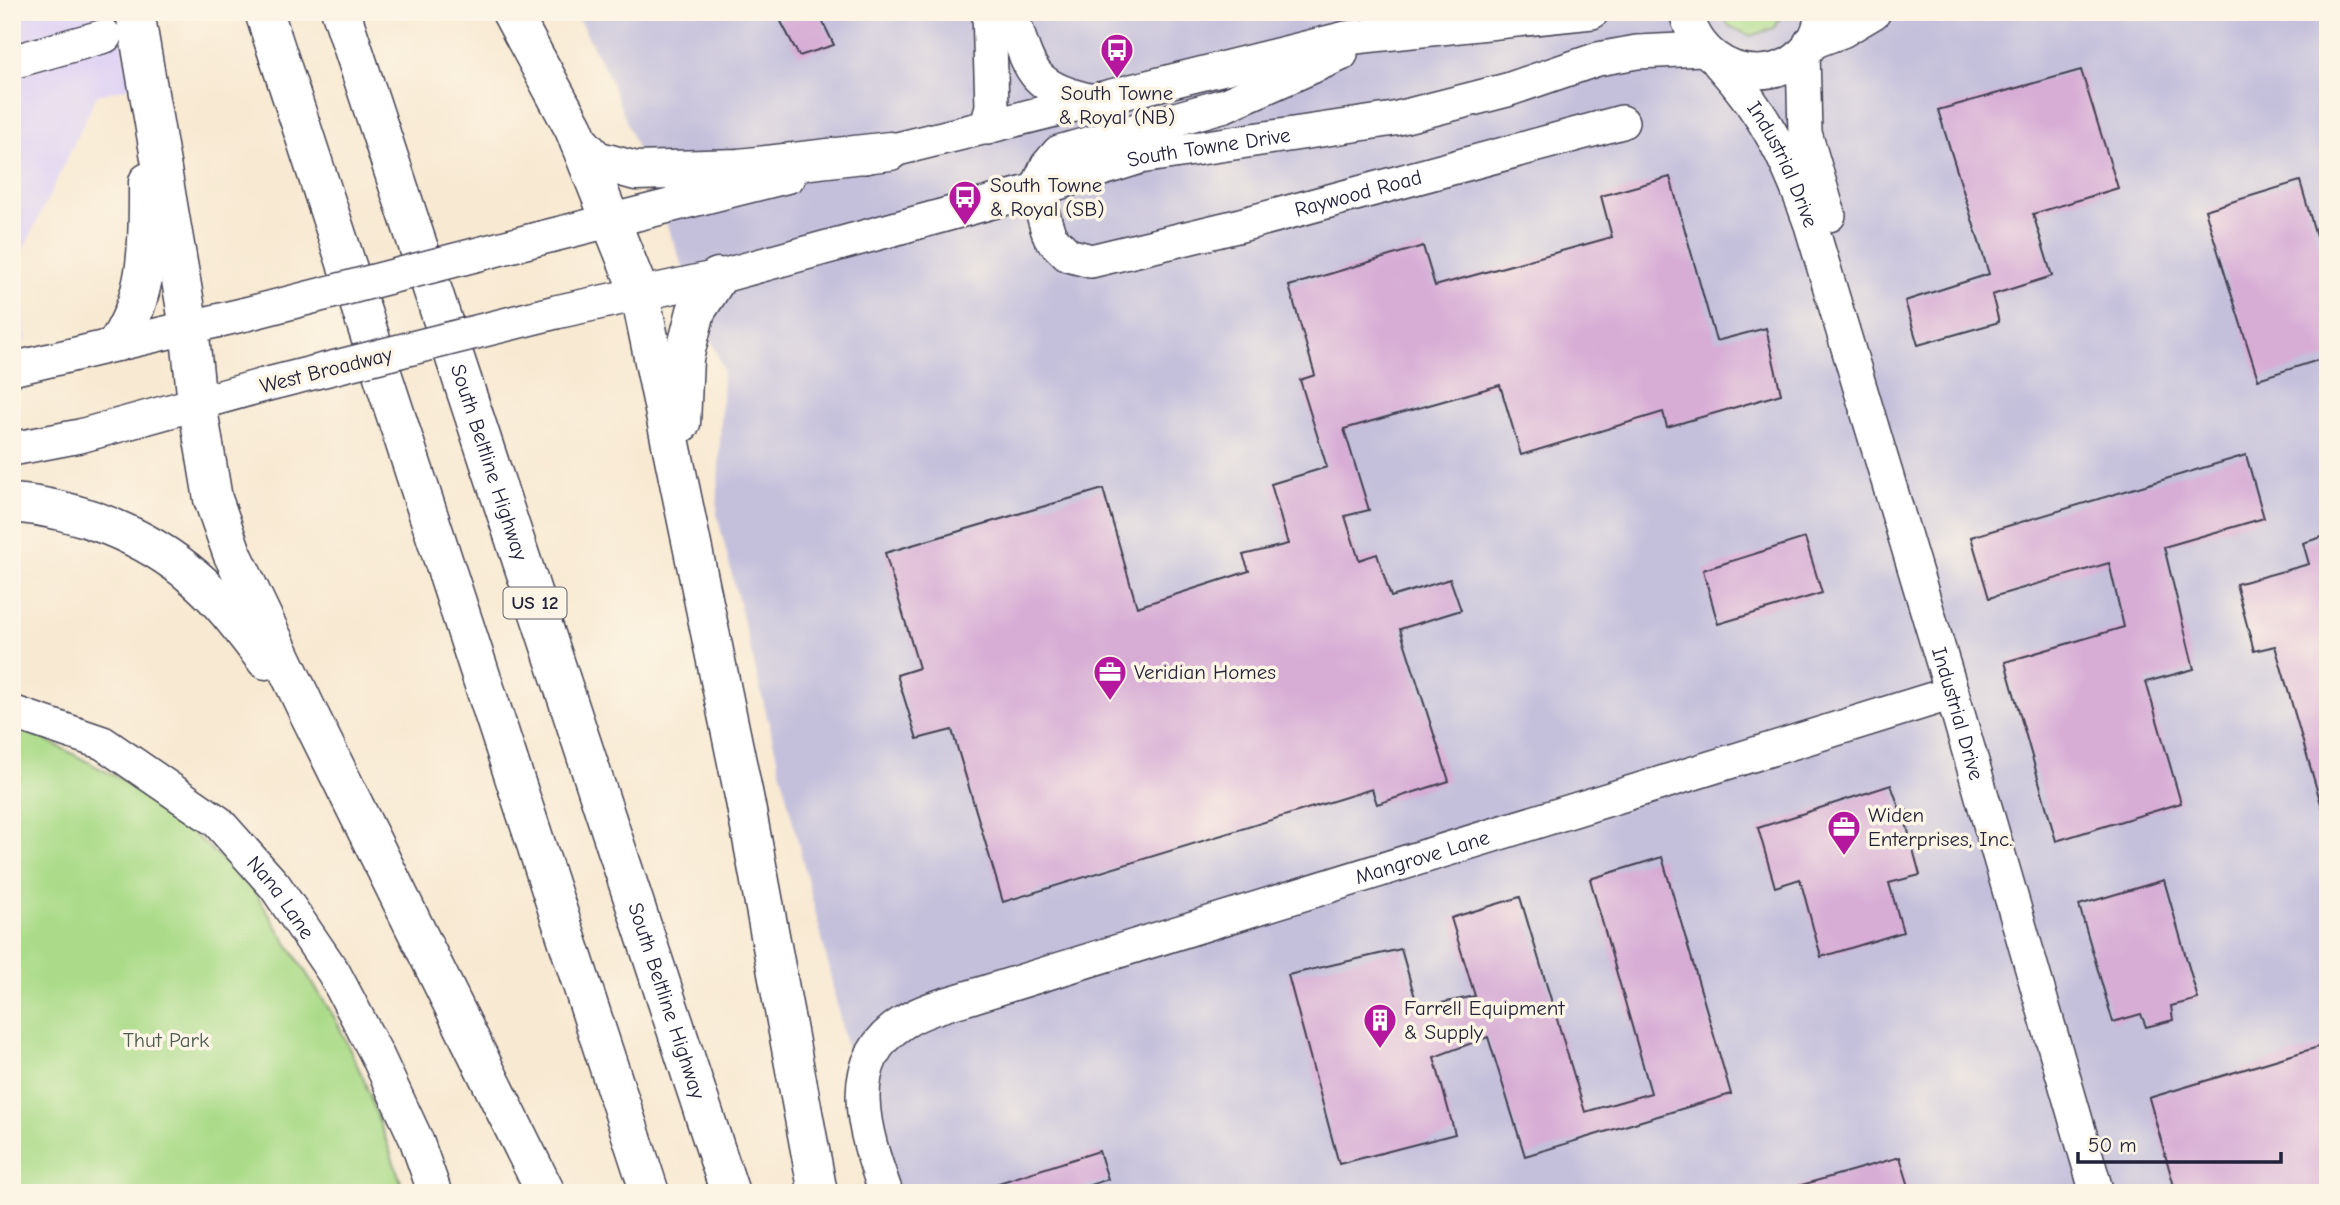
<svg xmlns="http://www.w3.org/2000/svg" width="2340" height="1205" viewBox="0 0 2340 1205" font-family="'Comic Neue',sans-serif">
	<rect width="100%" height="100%" fill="#fcf5e5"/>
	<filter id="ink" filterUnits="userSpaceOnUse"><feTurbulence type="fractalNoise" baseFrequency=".0143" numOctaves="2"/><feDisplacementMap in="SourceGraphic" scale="14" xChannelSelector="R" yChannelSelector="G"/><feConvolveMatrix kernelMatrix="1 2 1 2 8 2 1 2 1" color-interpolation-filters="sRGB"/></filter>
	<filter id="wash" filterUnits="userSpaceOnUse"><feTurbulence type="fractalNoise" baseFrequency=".00686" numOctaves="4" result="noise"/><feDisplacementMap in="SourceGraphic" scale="28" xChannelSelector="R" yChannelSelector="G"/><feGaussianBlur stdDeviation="1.57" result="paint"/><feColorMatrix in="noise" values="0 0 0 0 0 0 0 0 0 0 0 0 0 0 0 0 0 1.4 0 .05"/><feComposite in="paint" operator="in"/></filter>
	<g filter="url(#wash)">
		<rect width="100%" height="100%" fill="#f8e9d2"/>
		<polygon fill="#e0d4f4" points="12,12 117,12 131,87 97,95 14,270 27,340 12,343"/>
		<polygon fill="#c4c0db" points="575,12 2328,12 2328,1193 886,1193 866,1137 824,947 717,514 723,369 609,77"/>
		<g fill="#abdb89" stroke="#667e62" stroke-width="2">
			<polygon points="1721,12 1784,12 1774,28 1751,36 1729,26"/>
			<polygon points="12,729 33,733 147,793 249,883 336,1020 364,1080 405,1193 12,1193"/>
		</g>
		<g id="blocks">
			<g fill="#d7add6">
				<polygon points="776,12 818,12 834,45 799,56"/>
				<polygon points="2081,70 2118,188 2033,214 2052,276 1992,295 1999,322 1918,345 1905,301 1989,274 1938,110"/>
				<polygon points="1670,177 1716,341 1766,328 1781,394 1667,427 1663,412 1521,455 1500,385 1344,429 1369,510 1345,516 1359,560 1377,554 1391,597 1450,579 1461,610 1400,629 1449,781 1377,804 1372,789 1003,902 952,730 917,739 897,675 919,668 885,553 1103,489 1137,607 1249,571 1243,555 1288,544 1271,484 1327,467 1300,380 1315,375 1289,286 1423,246 1435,286 1612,237 1601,196"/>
				<polygon points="2300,181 2328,277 2328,357 2258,379 2205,210"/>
				<polygon points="2246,455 2264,518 2164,547 2194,669 2146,682 2181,803 2056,841 2005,662 2124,627 2109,563 1989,598 1971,537"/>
				<polygon points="2328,535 2328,806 2322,807 2275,646 2254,651 2236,584 2309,564 2303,543"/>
				<polygon points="1805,538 1822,593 1718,624 1703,570"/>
				<polygon points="1891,785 1899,807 1923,818 1906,823 1920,875 1889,883 1903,932 1821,957 1800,879 1775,887 1758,828"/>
				<polygon points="1662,857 1731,1094 1525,1156 1488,1037 1434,1057 1455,1134 1339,1164 1288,975 1401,949 1418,1008 1475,996 1451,918 1520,897 1585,1112 1651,1093 1590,879"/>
				<polygon points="2164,880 2198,999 2171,1006 2173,1020 2146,1027 2141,1014 2113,1022 2079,905"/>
				<polygon points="2328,1044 2328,1193 2176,1193 2149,1098"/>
				<polygon points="1099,1151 1108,1179 1067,1193 984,1193 983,1188"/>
				<polygon points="1900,1157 1911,1193 1799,1193 1798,1186"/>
			</g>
		</g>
	</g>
	<g filter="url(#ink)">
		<use href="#blocks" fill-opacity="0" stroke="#424052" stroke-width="2"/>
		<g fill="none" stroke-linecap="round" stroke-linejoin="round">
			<defs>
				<g id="minor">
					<path d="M1011,12C1030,70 1029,87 1093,101"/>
					<path d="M1686,12C1705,93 1814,91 1822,12"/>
					<polyline points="1810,43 1842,31 1874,12"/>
					<polyline points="1803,53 1805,133 1829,215"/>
					<path id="s1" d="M1341,54L1225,105L1059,152L1047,166L1036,190L1047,228L1050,237L1068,255L1091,261L1237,226L1622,122"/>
					<polyline points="12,62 105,36"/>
					<path id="s2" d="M1719,63C1766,114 1788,160 1811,225L1952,693L2097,1193"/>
					<polyline points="987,128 992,106 989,12"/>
					<polyline points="865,157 1346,38 1592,12"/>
					<polyline points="537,239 789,176"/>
					<path id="s3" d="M556,312L718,277L1036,190L1140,157L1394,119L1507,90L1598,59L1637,52L1702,49"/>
					<polyline points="12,369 246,314"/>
					<polyline points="12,449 80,436 264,385"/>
					<path id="s4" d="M12,712L103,743L218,822L275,886L334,973L376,1053L416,1139L435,1193"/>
					<path id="s5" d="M886,1193C866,1136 839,1062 904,1022C926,1008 955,1002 980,994L1952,693"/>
				</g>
				<g id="highway">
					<polyline points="135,12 189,327 197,403 213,499 232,553 308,712 546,1193"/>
					<polyline points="264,12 650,1193"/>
					<path id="s6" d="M341,12L730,1193"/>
					<polyline points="511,12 574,129 640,294 745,801 818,1193"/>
					<polyline points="579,142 596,160 636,171 739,168 890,151"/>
					<path d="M118,342C150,293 148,239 148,182"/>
					<polyline points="681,423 684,358 696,311 718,277"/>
					<path d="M12,503C76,508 146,535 195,578C222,601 244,632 266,660"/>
				</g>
			</defs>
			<use href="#minor" stroke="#424052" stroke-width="36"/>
			<use href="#highway" stroke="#424052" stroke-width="41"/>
			<use href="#minor" stroke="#fff" stroke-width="33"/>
			<use href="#highway" stroke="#fff" stroke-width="38"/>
			<defs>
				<g id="minor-bridge">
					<polyline points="246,314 537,239"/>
					<polyline points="264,385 556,312"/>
				</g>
			</defs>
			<use href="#minor-bridge" stroke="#424052" stroke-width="36" stroke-linecap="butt"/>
			<use href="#minor-bridge" stroke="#fff" stroke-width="33"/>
		</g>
	</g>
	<defs>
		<symbol id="bus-pin" viewBox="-11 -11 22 30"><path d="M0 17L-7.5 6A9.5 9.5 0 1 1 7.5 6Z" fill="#b5179e" stroke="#fcf5e5"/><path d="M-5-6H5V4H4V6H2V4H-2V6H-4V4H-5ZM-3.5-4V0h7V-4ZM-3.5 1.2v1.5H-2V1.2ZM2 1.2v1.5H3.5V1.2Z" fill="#fff"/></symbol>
		<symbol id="office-pin" viewBox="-11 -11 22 30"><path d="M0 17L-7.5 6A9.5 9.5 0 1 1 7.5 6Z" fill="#b5179e" stroke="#fcf5e5"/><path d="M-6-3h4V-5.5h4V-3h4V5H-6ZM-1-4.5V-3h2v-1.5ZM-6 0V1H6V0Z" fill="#fff"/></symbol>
		<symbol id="building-pin" viewBox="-11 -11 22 30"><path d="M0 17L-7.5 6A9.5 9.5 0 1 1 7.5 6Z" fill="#b5179e" stroke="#fcf5e5"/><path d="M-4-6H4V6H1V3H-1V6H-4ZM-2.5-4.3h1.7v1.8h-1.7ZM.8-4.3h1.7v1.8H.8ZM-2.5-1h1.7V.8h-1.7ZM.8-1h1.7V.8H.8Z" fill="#fff"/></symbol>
	</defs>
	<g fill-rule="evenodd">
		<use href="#bus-pin" x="1098" y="31" width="38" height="52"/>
		<use href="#bus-pin" x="946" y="178" width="38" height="52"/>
		<use href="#office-pin" x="1091" y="653" width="38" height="52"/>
		<use href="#office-pin" x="1825" y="808" width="38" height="52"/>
		<use href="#building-pin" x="1361" y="1001" width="38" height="52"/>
	</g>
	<g text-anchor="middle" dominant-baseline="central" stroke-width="7" stroke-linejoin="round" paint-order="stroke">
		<rect fill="#fcf5e5" stroke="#63616e" stroke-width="2" x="503.5" y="587.5" width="63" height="31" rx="5"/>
		<g font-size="19" font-weight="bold" fill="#22223b">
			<text x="535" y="603">US 12</text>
		</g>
		<g font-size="21" fill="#22223b" stroke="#fcf5e5" text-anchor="start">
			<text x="1117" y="93" text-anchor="middle">South Towne<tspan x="1117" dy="24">&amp; Royal (NB)</tspan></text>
			<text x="990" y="185">South Towne<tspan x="990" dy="24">&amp; Royal (SB)</tspan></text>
			<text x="1134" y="672">Veridian Homes</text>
			<text x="1868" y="815">Widen<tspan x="1868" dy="24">Enterprises, Inc.</tspan></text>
			<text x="1404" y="1008">Farrell Equipment<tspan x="1404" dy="24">&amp; Supply</tspan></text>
		</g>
		<g font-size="21" fill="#22223b" stroke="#fcf5e5">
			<text stroke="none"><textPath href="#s3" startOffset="674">South Towne Drive</textPath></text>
			<text stroke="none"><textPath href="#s2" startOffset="121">Industrial Drive</textPath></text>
			<text stroke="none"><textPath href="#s1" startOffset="718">Raywood Road</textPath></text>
			<text transform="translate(326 370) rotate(-14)">West Broadway</text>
			<text stroke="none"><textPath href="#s6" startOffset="474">South Beltline Highway</textPath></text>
			<text stroke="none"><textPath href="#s2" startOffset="698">Industrial Drive</textPath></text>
			<text stroke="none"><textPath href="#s5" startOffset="733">Mangrove Lane</textPath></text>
			<text stroke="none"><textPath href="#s4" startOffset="334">Nana Lane</textPath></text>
			<text stroke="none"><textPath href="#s6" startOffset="1041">South Beltline Highway</textPath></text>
		</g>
		<g font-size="21" fill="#4b5a52" stroke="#fcf5e5">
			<text x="166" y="1040">Thut Park</text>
		</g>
	</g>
	<rect width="2340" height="1205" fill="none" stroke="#fcf5e5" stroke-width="42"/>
	<path d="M2078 1152v10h203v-10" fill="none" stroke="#22223b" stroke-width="3.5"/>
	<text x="2088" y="1152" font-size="21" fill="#22223b" stroke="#fcf5e5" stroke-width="5" paint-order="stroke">50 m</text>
</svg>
